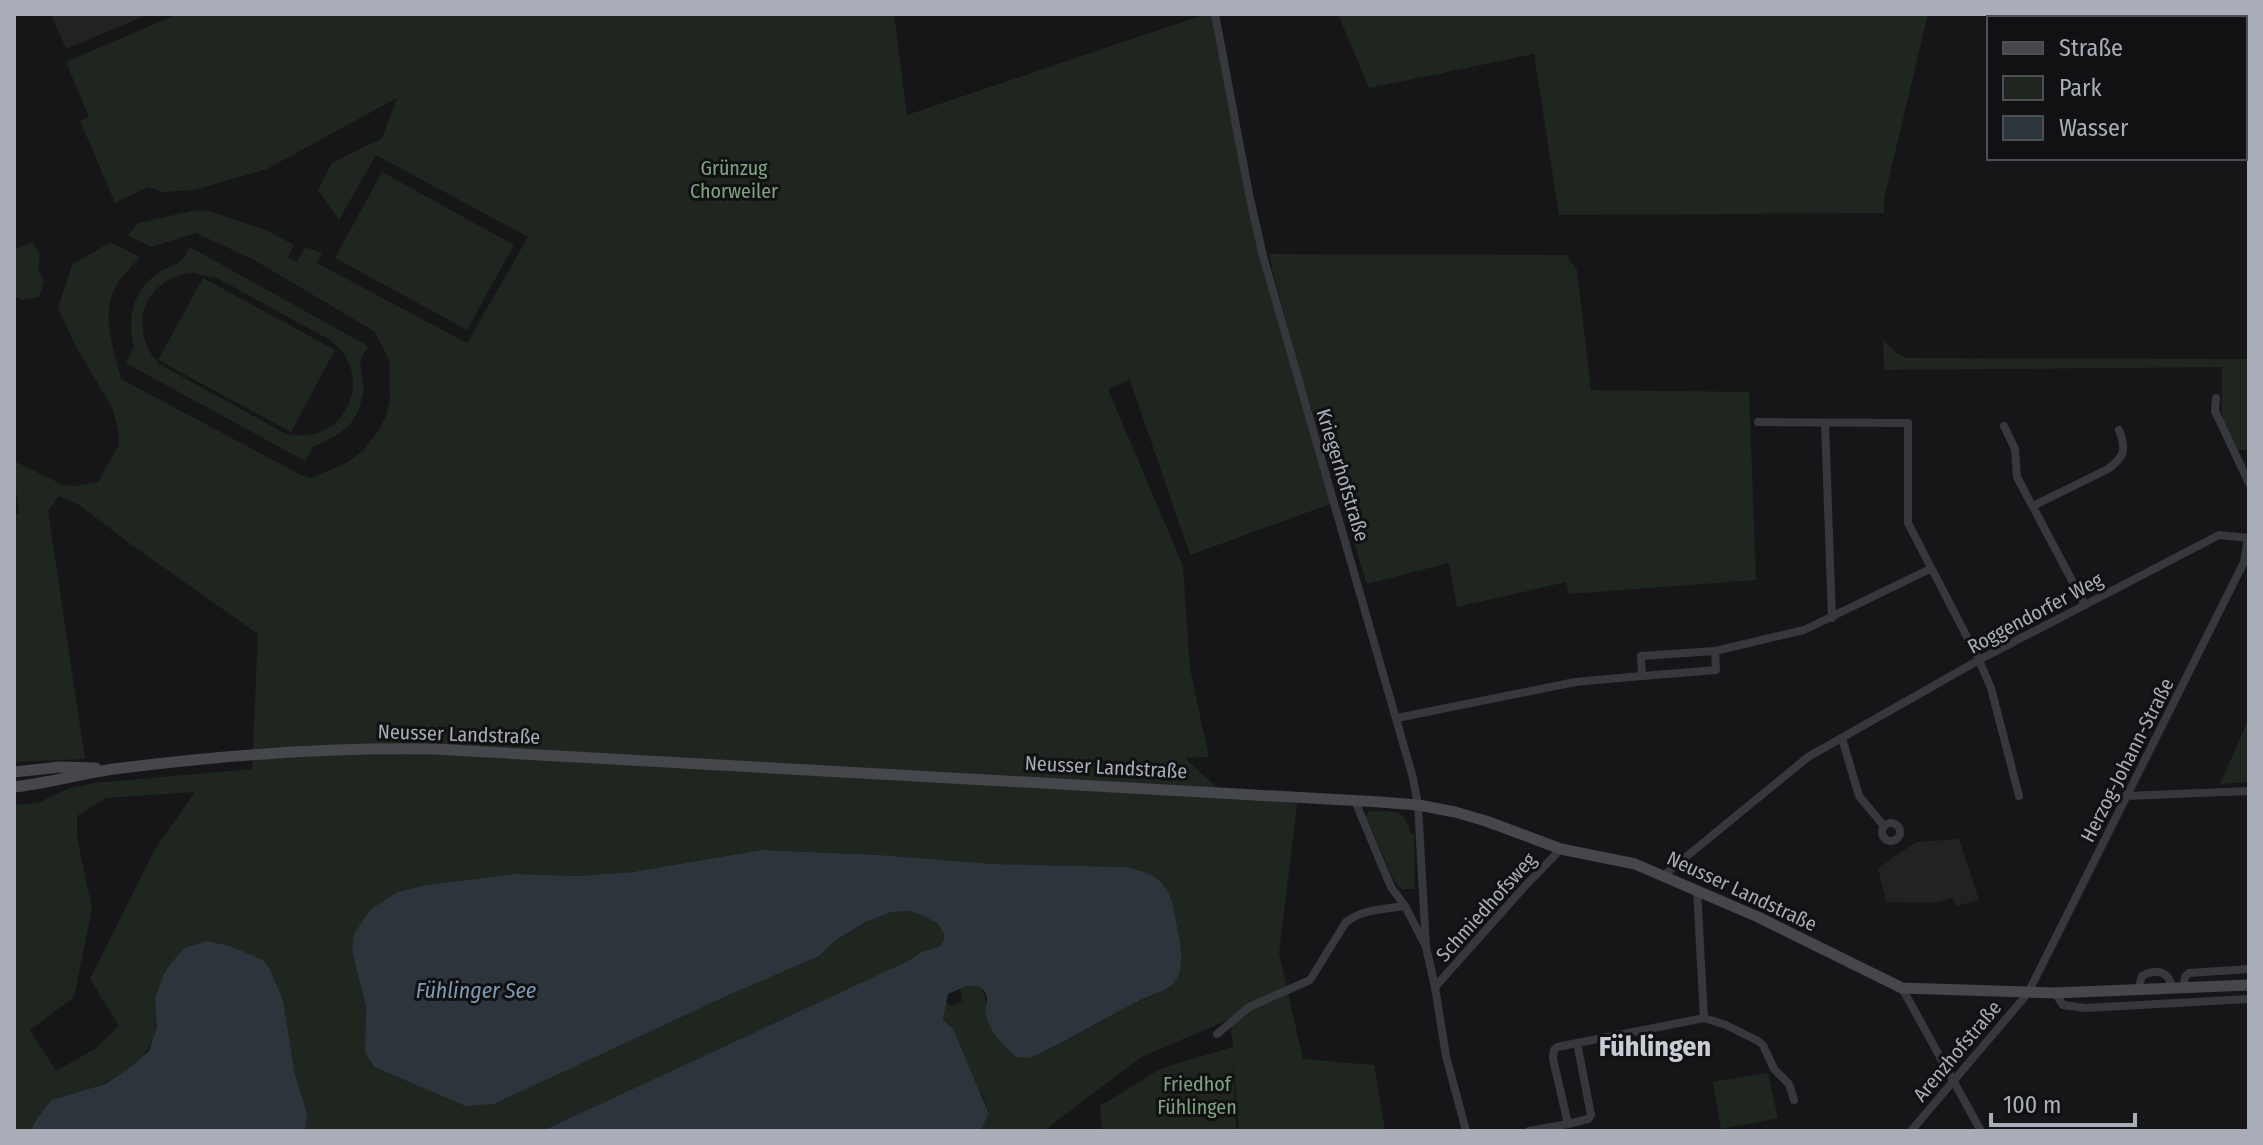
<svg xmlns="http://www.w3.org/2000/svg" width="2263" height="1145" viewBox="0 0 2263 1145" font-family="'Fira Sans Condensed',sans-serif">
	<rect width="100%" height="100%" fill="#161618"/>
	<g fill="#222225">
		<polygon points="51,14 149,14 66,49"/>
		<polygon points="1959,839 1979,900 1956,906 1953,898 1933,903 1886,902 1878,868 1916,842"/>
	</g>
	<g fill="#1e261f" fill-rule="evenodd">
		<path d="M178,14H894L907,115L1206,14H1213L1247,194L1333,503L1190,555L1130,380L1108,389L1183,566L1190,669L1209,757L1185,758L1226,796L1298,797L1279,953L1303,1059L1374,1065L1385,1131H1239L1233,1060L1236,1131H1102L1100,1106L1162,1068L1233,1047L1230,1019L1141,1057L1044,1131H980L989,1114L984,1099L943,1020L946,1003L952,1006L962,1001L960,989C995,974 982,1010 990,1027C999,1045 1011,1051 1029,1058C1074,1040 1114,1010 1159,993L1141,870L1123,867L994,864L879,855L761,850L633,872L578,876L516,874L426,885L398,893L352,951C357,969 364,988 366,1007C368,1029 359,1049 374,1067L465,1106L494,1104L729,995L819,956L836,940L867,922L891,912L910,911L925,917L938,924L944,935V941L939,947L923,951L908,961L542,1131H305L307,1113L295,1075L283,1000L155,999C156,1009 158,1020 156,1030C146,1073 96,1084 62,1103C47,1112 38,1116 30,1131H14V805L38,803L67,789L95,783L252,769L258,634L133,546L79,505L59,496L48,511L85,759L14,762V515L19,514L16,490L14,489V461L63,485L76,486L98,482L119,445V435L113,409L76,347L58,308L72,265L110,242L140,257C132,266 122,276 116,286C100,315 114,350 121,379L301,475L312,478L348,462L363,450L376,434L386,417L390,399L389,359L374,331L254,260L196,233L151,247L128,235L138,223L197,210L209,211L266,230L294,245L288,257L297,262L305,247L322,253L317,263L467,343L528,237L376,155L339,220L318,190L332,163L382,138L397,98L267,169L195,190L163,192L148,187L115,203L80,121L89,117L66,62ZM195,792L155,849L90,979L119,1026L96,1048L56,1071L30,1030L74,997L92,908L77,838V816L106,798Z"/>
		<polygon points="1338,14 1928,14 1884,199 1884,213 1559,215 1534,54 1369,88"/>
		<polygon points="382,172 514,245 467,330 335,258"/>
		<polygon points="32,242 40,253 38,269 44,281 39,297 22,300 14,296 14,250"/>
		<path d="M190,247L368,346L360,361L364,391L358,412L351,423L339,434L313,447L305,461L126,363L134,347C127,320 132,291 157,274C175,261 178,270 190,247ZM192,273L217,278L330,340C378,376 345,447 286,434L159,364C127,329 143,278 192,273Z"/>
		<polygon points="1270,254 1566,255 1577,270 1591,390 1749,392 1756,580 1569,594 1566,582 1457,607 1449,563 1367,584 1302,379 1272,269"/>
		<polygon points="203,278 335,350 291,432 158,360"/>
		<polygon points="1883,339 1894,351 1906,358 2249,359 2249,450 2238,450 2222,419 2222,367 1884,370"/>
		<polygon points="2249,718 2249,782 2220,784"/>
		<path d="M1370,811C1397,813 1403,806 1411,834H1414L1415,889H1402L1394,881L1366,816Z"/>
		<polygon points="1768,1073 1778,1118 1721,1129 1713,1082"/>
	</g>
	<g fill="#2c353c">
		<path d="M761,850L879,855L994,864L1123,867C1152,871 1169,881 1174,911C1177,930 1185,955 1179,973C1179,976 1174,982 1173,984C1163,992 1151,995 1139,1001C1102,1019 1067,1042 1029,1058L1016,1057C1003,1046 989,1032 986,1015C984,1009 988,1003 987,997C981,977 960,989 948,994L943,1020L953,1029L989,1114L980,1131H542L908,961L923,951L939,947L944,941V935L938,924L925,917L910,911L891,912L866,922L836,940L819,956L729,995L494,1104L465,1106L374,1067L365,1052L366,1006L352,951L354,934L371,909L398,892L426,885L516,874L578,876L633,872Z"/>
		<polygon points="206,941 230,946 263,960 270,970 283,1000 295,1075 307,1113 305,1131 30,1131 38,1117 52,1100 105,1084 132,1066 149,1051 157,1027 155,999 164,974 172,962 185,948"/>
	</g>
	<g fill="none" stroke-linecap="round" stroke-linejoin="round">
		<g stroke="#37383d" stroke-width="8">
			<polyline points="1215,14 1249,194 1263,256 1413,778 1418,805 1426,947 1435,987 1446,1056 1466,1131"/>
			<polyline points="2216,398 2215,411 2249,483"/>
			<polyline points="1758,422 1908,423 1908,523 1979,660 1991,688 2019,796"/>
			<polyline points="1825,423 1832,618"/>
			<polyline points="2004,426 2015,449 2017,477 2085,605"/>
			<path d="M2033,506L2108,469C2124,457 2127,450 2119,430"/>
			<polyline points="1642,676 1716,670 1715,651"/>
			<polyline points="1397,718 1575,682 1642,676 1641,656 1715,651 1804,630 1930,569"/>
			<polyline points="1842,738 1859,796 1884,826"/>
			<polyline points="2126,796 2249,791"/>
			<polyline points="1355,801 1391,887 1405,906 1424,943"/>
			<circle cx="1891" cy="832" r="9"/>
			<polyline points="1664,875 1808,757 1979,660 2219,535 2249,538"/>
			<polyline points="1435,987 1526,885 1561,849"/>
			<polyline points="1902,988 1981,1131"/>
			<polyline points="2183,988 2185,977 2189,973 2249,969"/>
			<path d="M2138,990L2142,976C2157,968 2169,971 2173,989"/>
			<polyline points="2055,993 2063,1005 2085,1008 2249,999"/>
			<polyline points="1704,1018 1726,1025 1758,1041 1763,1045 1774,1069 1789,1084 1794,1100"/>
			<path d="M1217,1034L1249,1007L1310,980L1346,922C1364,909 1384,909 1405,906"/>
			<polyline points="1568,1124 1588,1119 1591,1115 1577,1043"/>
			<polyline points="1529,1131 1568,1124 1553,1059 1554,1050 1557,1047 1704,1018 1697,890"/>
			<polyline points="1911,1131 2028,993 2244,562 2248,539"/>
		</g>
		<g stroke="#45474d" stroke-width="11">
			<polyline points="14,772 60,767 96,768"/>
			<path d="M14,787C50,783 86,772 122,768C226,755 330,747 434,749L1380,802L1418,805L1455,812L1486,821L1561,849L1635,864L1758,917L1902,988L2055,993L2249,985"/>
		</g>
	</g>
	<g text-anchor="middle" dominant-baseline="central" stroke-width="6" stroke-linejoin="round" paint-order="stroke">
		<g font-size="20" fill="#7fa381" stroke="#111113">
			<text x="734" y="168">Grünzug<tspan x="734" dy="23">Chorweiler</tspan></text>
			<text x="1197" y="1084">Friedhof<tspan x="1197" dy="23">Fühlingen</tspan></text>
		</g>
		<g font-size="20" fill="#a8adb8" stroke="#111113">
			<text transform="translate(1343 475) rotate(73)">Kriegerhofstraße</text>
			<text transform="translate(2035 613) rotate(-28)">Roggendorfer Weg</text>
			<text transform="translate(459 734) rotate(2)">Neusser Landstraße</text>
			<text transform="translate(2127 760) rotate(-63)">Herzog-Johann-Straße</text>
			<text transform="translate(1106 767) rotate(3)">Neusser Landstraße</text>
			<text transform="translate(1742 891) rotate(25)">Neusser Landstraße</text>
			<text transform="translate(1486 907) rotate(-48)">Schmiedhofsweg</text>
			<text transform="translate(1957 1051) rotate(-50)">Arenzhofstraße</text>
		</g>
		<g font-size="22" font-style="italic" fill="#7f9bb3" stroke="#111113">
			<text x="476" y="990">Fühlinger See</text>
		</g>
		<g font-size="28" font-weight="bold" fill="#c9ccd4" stroke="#111113">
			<text x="1655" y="1046">Fühlingen</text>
		</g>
	</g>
	<rect width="2263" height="1145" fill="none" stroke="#a8adb8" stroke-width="32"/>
	<rect x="1987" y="16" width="260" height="144" fill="#111113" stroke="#4d4f55" stroke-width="2"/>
	<rect x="2003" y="42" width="40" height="12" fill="#45474d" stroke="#4d4f55" stroke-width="2"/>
	<text x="2059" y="56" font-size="24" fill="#a8adb8">Straße</text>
	<rect x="2003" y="76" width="40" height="24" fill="#1e261f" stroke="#4d4f55" stroke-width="2"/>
	<text x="2059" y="96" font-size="24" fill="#a8adb8">Park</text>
	<rect x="2003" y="116" width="40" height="24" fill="#2c353c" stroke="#4d4f55" stroke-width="2"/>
	<text x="2059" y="136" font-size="24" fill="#a8adb8">Wasser</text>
	<path d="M1991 1113v12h144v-12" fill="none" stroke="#a8adb8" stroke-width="4"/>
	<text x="2003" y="1113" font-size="24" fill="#a8adb8" stroke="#111113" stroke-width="6" paint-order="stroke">100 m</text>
</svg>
